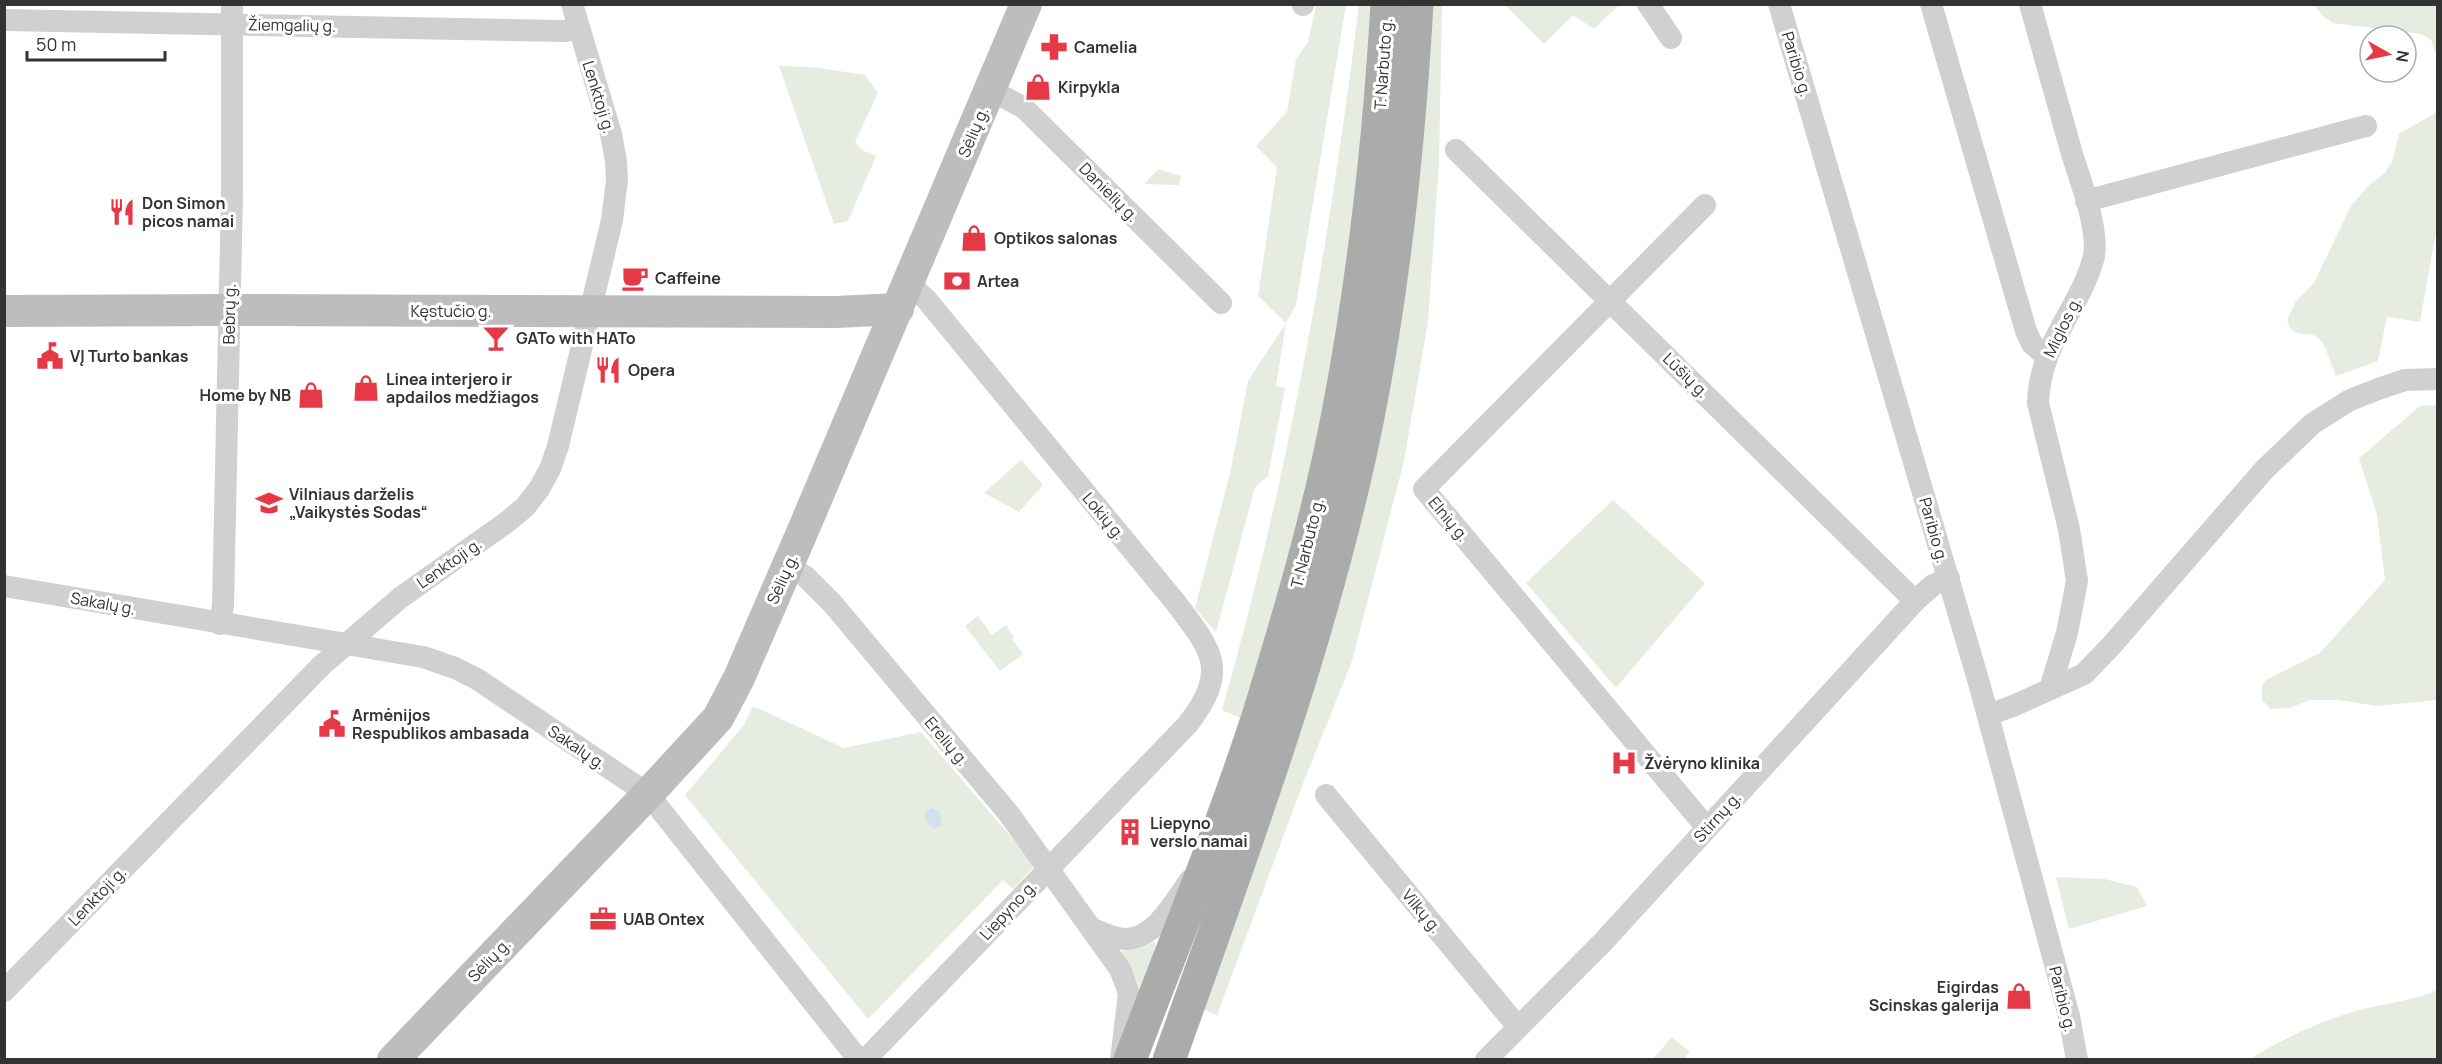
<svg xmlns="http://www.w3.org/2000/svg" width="2442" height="1064" viewBox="0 0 2442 1064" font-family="Manrope,sans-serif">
	<rect width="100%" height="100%" fill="#fff"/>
	<g fill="#e6ecdf">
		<polygon points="1316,5 1346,5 1296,305 1286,323 1276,386 1285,388 1268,476 1255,487 1216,632 1195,608 1231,469 1248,381 1286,323 1258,296 1277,167 1256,146 1287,112 1296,59 1308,42"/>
		<path d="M1359,5H1374L1361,174L1324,415L1304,502L1243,719L1222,710C1288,480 1330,242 1359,5Z"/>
		<polygon points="1425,5 1442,5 1439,163 1428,322 1404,461 1352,661 1302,786 1217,1015 1203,1009"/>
		<polygon points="1505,5 1619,5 1594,29 1573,15 1544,44"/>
		<polygon points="2314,5 2437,5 2437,57 2431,40 2421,34 2333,23 2322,15"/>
		<polygon points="779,66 812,67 865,75 878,93 855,142 862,150 876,156 848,221 834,224"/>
		<path d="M2437,110V226L2420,322L2387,317L2378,361L2336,376C2331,366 2328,350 2321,341C2310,326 2294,344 2287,320L2296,301L2314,283L2351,206L2369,185L2384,174L2392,162L2399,134L2435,113Z"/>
		<polygon points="1158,169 1181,176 1179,185 1144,184"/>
		<polygon points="2437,405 2437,700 2378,706 2338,700 2310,700 2289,708 2271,709 2262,700 2262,685 2266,680 2320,653 2385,580 2377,515 2359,458 2420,406"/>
		<polygon points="1021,460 1043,485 1019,512 984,493"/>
		<polygon points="1613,500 1705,583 1616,688 1526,583"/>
		<polygon points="978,616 992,635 1006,625 1014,637 1012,639 1023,654 1000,671 965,626"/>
		<polygon points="753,706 844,748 921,732 1035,865 1013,889 1003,880 868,1019 685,795 744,725"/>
		<polygon points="2056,877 2104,879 2137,887 2147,906 2069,929"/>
		<polygon points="1155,941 1156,949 1140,987 1122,951 1141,948"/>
		<path d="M2437,990V1059H2250C2280,1040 2320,1021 2356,1011C2383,1003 2412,1002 2437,990Z"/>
		<polygon points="1672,1037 1690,1052 1683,1059 1653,1059"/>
	</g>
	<polygon fill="#cfe2ee" points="932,808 939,811 942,824 941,826 934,829 925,821 925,812"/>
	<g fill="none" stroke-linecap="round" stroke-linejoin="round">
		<g stroke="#d0d0d0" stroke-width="22">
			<polyline points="1303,4 1303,5"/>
			<polyline points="1648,4 1671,38"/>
			<polyline points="1779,4 1979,683 2069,1016 2077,1060"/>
			<polyline points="1931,4 2026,331 2032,344 2046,356"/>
			<path d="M2030,4C2044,54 2058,104 2072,154C2080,179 2101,235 2093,260C2078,312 2040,342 2038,403L2069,529L2077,581L2067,633L2050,689"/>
			<polyline points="4,20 565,31 579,28"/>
			<polyline points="991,90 1024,108 1221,303"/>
			<polyline points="1456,150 1915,601"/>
			<polyline points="2086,201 2366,126"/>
			<polyline points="1705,205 1424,489 1707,828"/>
			<polyline points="787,567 805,576 832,603 1009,814 1120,969 1129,993 1121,1060"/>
			<polyline points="4,586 423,657 455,668 477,679 648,794 859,1060"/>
			<polyline points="220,624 223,605 232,195 232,4"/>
			<polyline points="1988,715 2013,706 2084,674 2111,646 2264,470 2312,424 2350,400 2381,388 2405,380 2438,379"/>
			<polyline points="1326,795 1518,1027"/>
			<path d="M1093,929C1103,933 1114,939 1125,939C1154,940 1175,901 1190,880"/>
			<polyline points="4,991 322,665 400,598 507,522 525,507 539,489 550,469 558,446 612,220 617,180 616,161 611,134 572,4"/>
			<path d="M865,1060L1188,724C1229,670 1213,652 1176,603L926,299L918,292L907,287"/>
			<polyline points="1486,1060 1603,942 1915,601 1933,585 1949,578"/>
		</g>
		<g stroke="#bdbdbd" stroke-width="32">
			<polyline points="4,311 229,310 836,312 898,309"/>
			<polyline points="393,1060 648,794 718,718 739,678 804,528 1026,4"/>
		</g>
		<g stroke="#ababab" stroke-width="33">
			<path d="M1130,1060C1174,943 1222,828 1260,710C1290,612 1319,513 1338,413C1364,278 1379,141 1387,4"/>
			<path d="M1169,1060C1244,849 1324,637 1368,417C1395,281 1409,143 1417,4"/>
		</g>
	</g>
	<defs>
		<symbol id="pharmacy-bare" viewBox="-9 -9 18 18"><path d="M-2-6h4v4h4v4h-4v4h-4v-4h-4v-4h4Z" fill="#e63946" stroke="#fff" stroke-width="2.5" paint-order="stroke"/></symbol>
		<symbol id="shop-bare" viewBox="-9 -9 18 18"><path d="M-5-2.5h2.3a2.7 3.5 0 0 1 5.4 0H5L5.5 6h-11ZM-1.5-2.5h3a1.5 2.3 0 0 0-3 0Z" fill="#e63946" stroke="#fff" stroke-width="2.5" paint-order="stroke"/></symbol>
		<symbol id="restaurant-bare" viewBox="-9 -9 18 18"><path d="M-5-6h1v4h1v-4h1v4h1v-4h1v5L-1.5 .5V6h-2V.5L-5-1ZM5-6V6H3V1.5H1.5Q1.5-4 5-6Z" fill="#e63946" stroke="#fff" stroke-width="2.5" paint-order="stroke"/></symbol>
		<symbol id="cafe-bare" viewBox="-9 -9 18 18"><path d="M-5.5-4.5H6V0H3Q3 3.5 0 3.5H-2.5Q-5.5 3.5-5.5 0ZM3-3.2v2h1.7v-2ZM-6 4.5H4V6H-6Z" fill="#e63946" stroke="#fff" stroke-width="2.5" paint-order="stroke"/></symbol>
		<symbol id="bank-bare" viewBox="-9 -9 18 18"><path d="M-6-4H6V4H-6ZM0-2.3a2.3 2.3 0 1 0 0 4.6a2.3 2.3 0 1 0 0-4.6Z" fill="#e63946" stroke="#fff" stroke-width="2.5" paint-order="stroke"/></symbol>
		<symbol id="bar-bare" viewBox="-9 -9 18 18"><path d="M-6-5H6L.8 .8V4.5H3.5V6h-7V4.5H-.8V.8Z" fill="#e63946" stroke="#fff" stroke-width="2.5" paint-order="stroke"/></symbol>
		<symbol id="civic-bare" viewBox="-9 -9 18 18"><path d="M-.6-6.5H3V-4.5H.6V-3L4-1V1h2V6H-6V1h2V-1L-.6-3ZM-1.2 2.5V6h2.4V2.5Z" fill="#e63946" stroke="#fff" stroke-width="2.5" paint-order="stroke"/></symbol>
		<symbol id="school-bare" viewBox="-9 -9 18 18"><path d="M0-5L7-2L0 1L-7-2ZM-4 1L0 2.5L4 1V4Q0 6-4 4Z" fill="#e63946" stroke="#fff" stroke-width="2.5" paint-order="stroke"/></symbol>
		<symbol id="hospital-bare" viewBox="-9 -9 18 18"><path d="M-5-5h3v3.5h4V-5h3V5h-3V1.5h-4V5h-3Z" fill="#e63946" stroke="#fff" stroke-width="2.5" paint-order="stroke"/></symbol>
		<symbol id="building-bare" viewBox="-9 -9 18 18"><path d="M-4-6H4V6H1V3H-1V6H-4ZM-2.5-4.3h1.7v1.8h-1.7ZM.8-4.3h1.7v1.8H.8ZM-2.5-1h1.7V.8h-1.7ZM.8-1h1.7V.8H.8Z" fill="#e63946" stroke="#fff" stroke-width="2.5" paint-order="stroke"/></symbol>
		<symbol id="office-bare" viewBox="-9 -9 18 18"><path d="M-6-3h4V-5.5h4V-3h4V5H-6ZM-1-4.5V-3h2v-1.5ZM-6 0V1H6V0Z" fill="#e63946" stroke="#fff" stroke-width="2.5" paint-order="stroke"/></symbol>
	</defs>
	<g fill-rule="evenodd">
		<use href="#pharmacy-bare" x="1035" y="28" width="38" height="38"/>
		<use href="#shop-bare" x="1019" y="68" width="38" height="38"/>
		<use href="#restaurant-bare" x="103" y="193" width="38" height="38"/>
		<use href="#shop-bare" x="955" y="219" width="38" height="38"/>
		<use href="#cafe-bare" x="616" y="259" width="38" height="38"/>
		<use href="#bank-bare" x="938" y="262" width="38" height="38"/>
		<use href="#bar-bare" x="477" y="319" width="38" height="38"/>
		<use href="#civic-bare" x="31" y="337" width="38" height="38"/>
		<use href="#restaurant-bare" x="589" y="351" width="38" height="38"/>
		<use href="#shop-bare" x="347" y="369" width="38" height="38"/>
		<use href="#shop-bare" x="292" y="376" width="38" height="38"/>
		<use href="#school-bare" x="250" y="484" width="38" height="38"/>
		<use href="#civic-bare" x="313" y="705" width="38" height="38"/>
		<use href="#hospital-bare" x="1605" y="744" width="38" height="38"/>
		<use href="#building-bare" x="1111" y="813" width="38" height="38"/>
		<use href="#office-bare" x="584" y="900" width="38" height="38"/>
		<use href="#shop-bare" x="2000" y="977" width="38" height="38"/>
	</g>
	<g text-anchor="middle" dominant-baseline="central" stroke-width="6" stroke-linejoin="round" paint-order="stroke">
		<g font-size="16" fill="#333" stroke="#fff">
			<text transform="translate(292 25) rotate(1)">Žiemgalių g.</text>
			<text transform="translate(1383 64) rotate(-86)">T. Narbuto g.</text>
			<text transform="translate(1797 64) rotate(73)">Paribio g.</text>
			<text transform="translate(599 97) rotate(73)">Lenktoji g.</text>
			<text transform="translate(973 132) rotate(-67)">Sėlių g.</text>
			<text transform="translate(1109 192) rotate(45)">Danielių g.</text>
			<text x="451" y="311">Kęstučio g.</text>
			<text transform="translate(229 314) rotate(-89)">Bebrų g.</text>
			<text transform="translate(2062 327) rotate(-64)">Miglos g.</text>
			<text transform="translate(1686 375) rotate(44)">Lūšių g.</text>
			<text transform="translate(1104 516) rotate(50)">Lokių g.</text>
			<text transform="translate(1449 519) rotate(50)">Elnių g.</text>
			<text transform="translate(1934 530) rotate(74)">Paribio g.</text>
			<text transform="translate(1307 543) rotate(-76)">T. Narbuto g.</text>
			<text transform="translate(449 563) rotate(-35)">Lenktoji g.</text>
			<text transform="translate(782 579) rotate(-66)">Sėlių g.</text>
			<text transform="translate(103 603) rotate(10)">Sakalų g.</text>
			<text transform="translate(947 741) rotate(50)">Erelių g.</text>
			<text transform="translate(577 747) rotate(34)">Sakalų g.</text>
			<text transform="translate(1717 817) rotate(-48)">Stirnų g.</text>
			<text transform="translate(97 896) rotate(-46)">Lenktoji g.</text>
			<text transform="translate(1008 910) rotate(-47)">Liepyno g.</text>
			<text transform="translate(1422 911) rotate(50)">Vilkų g.</text>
			<text transform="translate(489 960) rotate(-46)">Sėlių g.</text>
			<text transform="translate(2063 999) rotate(76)">Paribio g.</text>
		</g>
		<g font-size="16" font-weight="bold" fill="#333" stroke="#fff" text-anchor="start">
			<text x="1074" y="47">Camelia</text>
			<text x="1058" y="87">Kirpykla</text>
			<text x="142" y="203">Don Simon<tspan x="142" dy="18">picos namai</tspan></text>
			<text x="994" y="238">Optikos salonas</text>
			<text x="655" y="278">Caffeine</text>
			<text x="977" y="281">Artea</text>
			<text x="516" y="338">GATo with HATo</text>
			<text x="70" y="356">VĮ Turto bankas</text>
			<text x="628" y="370">Opera</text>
			<text x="386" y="379">Linea interjero ir<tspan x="386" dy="18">apdailos medžiagos</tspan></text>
			<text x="291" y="395" text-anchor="end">Home by NB</text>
			<text x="289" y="494">Vilniaus darželis<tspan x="289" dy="18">„Vaikystės Sodas“</tspan></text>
			<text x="352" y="715">Armėnijos<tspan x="352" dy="18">Respublikos ambasada</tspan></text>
			<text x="1644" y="763">Žvėryno klinika</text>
			<text x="1150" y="823">Liepyno<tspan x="1150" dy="18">verslo namai</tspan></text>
			<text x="623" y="919">UAB Ontex</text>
			<text x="1999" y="987" text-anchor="end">Eigirdas<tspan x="1999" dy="18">Scinskas galerija</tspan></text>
		</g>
	</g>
	<rect width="2442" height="1064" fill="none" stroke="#333333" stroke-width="12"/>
	<g transform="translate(2388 54) rotate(99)"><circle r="28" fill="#ffffff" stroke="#adadad" stroke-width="1.5"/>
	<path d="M0-4.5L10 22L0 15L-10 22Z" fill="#e63946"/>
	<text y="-9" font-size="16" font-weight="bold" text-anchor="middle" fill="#333333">N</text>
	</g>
	<path d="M27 51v9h138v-9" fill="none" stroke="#333333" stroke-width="3"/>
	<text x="36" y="51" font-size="18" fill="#333333" stroke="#ffffff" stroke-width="4.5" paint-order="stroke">50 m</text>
</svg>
